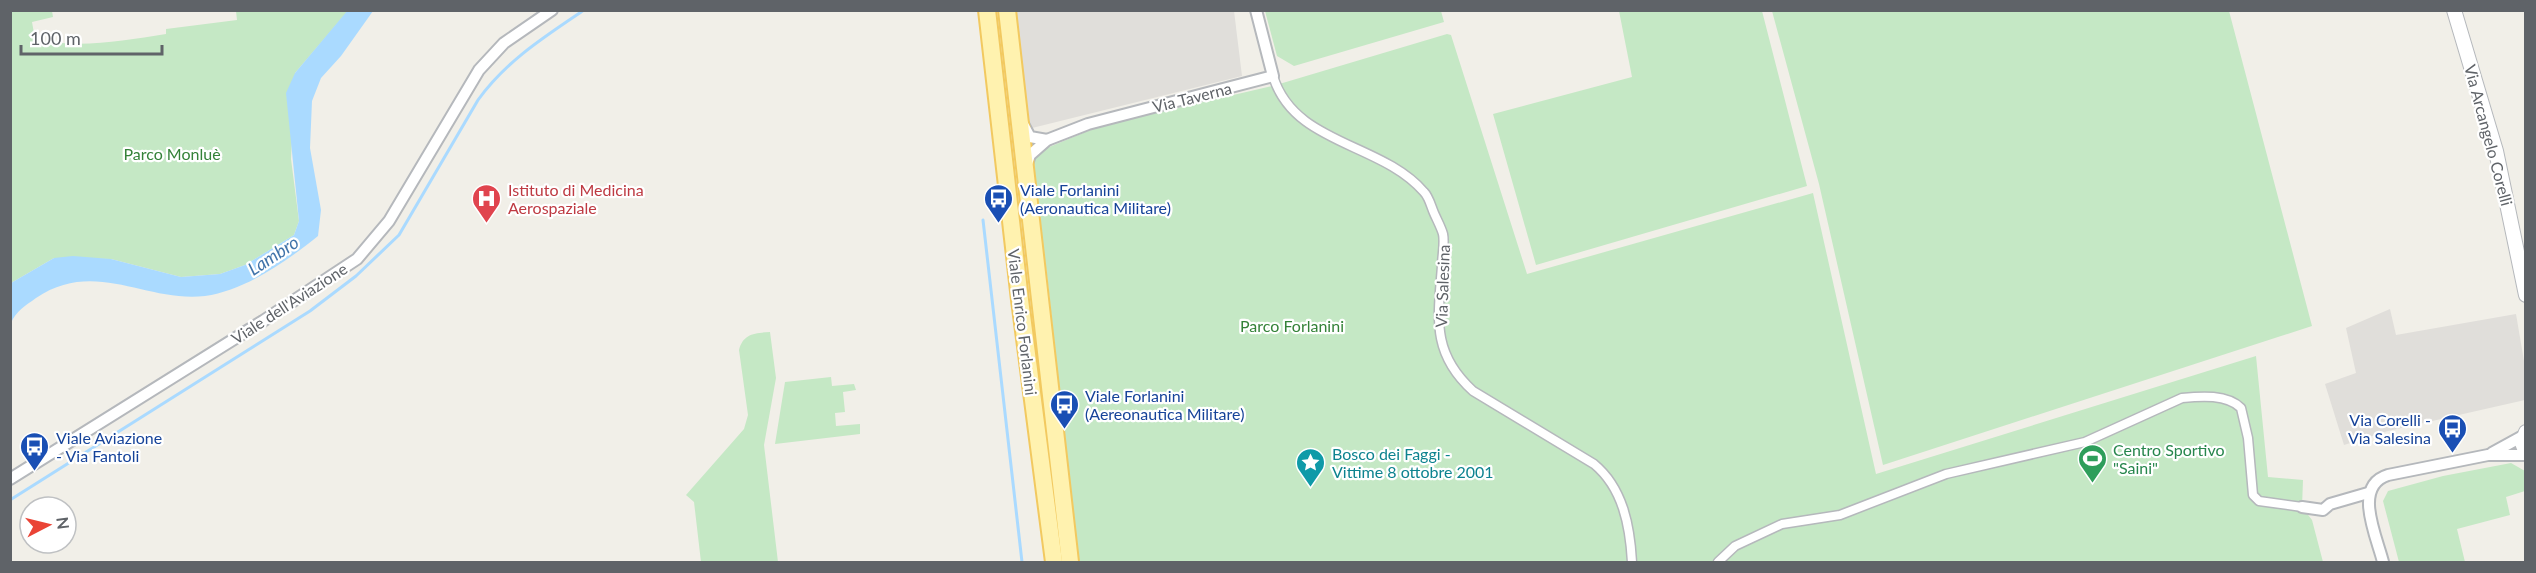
<svg xmlns="http://www.w3.org/2000/svg" width="2536" height="573" viewBox="0 0 2536 573" font-family="Lato,sans-serif">
	<rect width="100%" height="100%" fill="#f1efe8"/>
	<g fill="#e0deda">
		<polygon points="1015,11 1234,11 1242,76 1028,129"/>
		<polygon points="2390,309 2396,335 2516,314 2525,367 2525,400 2388,431 2344,445 2325,384 2356,373 2346,328"/>
	</g>
	<g fill="#c5e8c5">
		<path d="M11,11H52L53,17L32,22L35,39C78,49 122,41 166,34V29L237,20L236,11H348L295,73L291,159L299,221L294,235L245,265L220,274L181,277L111,259L54,258L11,283Z"/>
		<polygon points="1265,11 1441,11 1444,22 1294,66 1277,56"/>
		<polygon points="1619,11 1762,11 1807,186 1536,265 1493,114 1632,77"/>
		<polygon points="1772,11 2229,11 2312,326 1883,465 1819,184"/>
		<polygon points="1447,34 1451,35 1527,274 1813,193 1876,474 2256,356 2268,477 2303,480 2302,507 2312,520 2323,562 1078,562 1047,275 1032,168 1034,158 1042,150 1100,126 1276,85"/>
		<path d="M770,332L776,378L764,445L778,562H701L694,502L686,495L744,429L748,415L739,350C743,334 754,333 770,332Z"/>
		<polygon points="831,377 832,386 854,384 856,390 843,392 845,412 835,413 836,426 860,424 860,434 775,444 785,382"/>
		<polygon points="2511,463 2525,471 2525,491 2506,497 2510,515 2457,529 2465,562 2399,562 2383,501 2388,491 2443,476"/>
	</g>
	<path fill="#aadaff" d="M348,10L373,11L341,56L321,78L312,101L310,148L321,210L318,236C287,261 246,290 205,296C146,303 95,258 36,298C25,306 16,311 11,323V283L54,258L73,256L111,259L181,277L220,274L245,265L294,235L299,221L286,93L295,73Z"/>
	<g fill="none" stroke-linecap="round" stroke-linejoin="round">
		<g stroke="#aadaff" stroke-width="3">
			<polyline points="983,220 1022,562"/>
			<path d="M10,500L310,311L356,276L399,235L478,100C506,61 544,37 584,10"/>
		</g>
		<defs>
			<g id="pedestrian">
				<path d="M1273,76C1294,145 1381,142 1424,192C1429,197 1431,206 1434,213C1437,220 1441,227 1443,234C1445,243 1442,256 1442,266C1438,318 1431,353 1473,391L1594,464C1623,488 1630,526 1632,562"/>
				<path d="M1718,562L1735,546L1782,524L1840,515L1946,474L2085,442L2182,398C2201,396 2227,394 2241,408L2248,438L2253,495L2259,501L2302,507"/>
			</g>
			<g id="minor">
				<polyline points="1023,124 1030,137 1047,140"/>
				<polyline points="1027,164 1030,155 1047,140 1088,124 1273,76 1256,10"/>
				<polyline points="2492,453 2523,436"/>
				<polyline points="10,479 263,321 357,259 389,221 479,70 504,43 552,10"/>
				<polyline points="2302,507 2323,510 2330,504 2368,493"/>
				<path d="M2383,562C2377,537 2352,486 2388,475L2488,455H2526"/>
			</g>
			<g id="tertiary">
				<polyline points="2454,10 2496,151 2526,295"/>
				<polyline points="2526,432 2522,443 2526,453"/>
			</g>
			<g id="primary">
				<polyline points="987,10 1020,300 1054,562"/>
				<polyline points="1007,10 1070,562"/>
			</g>
		</defs>
		<use href="#pedestrian" stroke="#b5b8bc" stroke-width="11"/>
		<use href="#minor" stroke="#b5b8bc" stroke-width="14"/>
		<use href="#tertiary" stroke="#b5b8bc" stroke-width="16"/>
		<use href="#primary" stroke="#f2c960" stroke-width="20"/>
		<use href="#pedestrian" stroke="#fff" stroke-width="8"/>
		<use href="#minor" stroke="#fff" stroke-width="10"/>
		<use href="#tertiary" stroke="#fff" stroke-width="14"/>
		<use href="#primary" stroke="#fff2af" stroke-width="16"/>
	</g>
	<defs>
		<symbol id="hospital-pin" viewBox="-11 -11 22 30"><path d="M0 17L-7.5 6A9.5 9.5 0 1 1 7.5 6Z" fill="#e0444e" stroke="#fff"/><path d="M-5-5h3v3.5h4V-5h3V5h-3V1.5h-4V5h-3Z" fill="#fff"/></symbol>
		<symbol id="bus-pin" viewBox="-11 -11 22 30"><path d="M0 17L-7.5 6A9.5 9.5 0 1 1 7.5 6Z" fill="#1a4fb4" stroke="#fff"/><path d="M-5-6H5V4H4V6H2V4H-2V6H-4V4H-5ZM-3.5-4V0h7V-4ZM-3.5 1.2v1.5H-2V1.2ZM2 1.2v1.5H3.5V1.2Z" fill="#fff"/></symbol>
		<symbol id="stadium-pin" viewBox="-11 -11 22 30"><path d="M0 17L-7.5 6A9.5 9.5 0 1 1 7.5 6Z" fill="#2e9e5b" stroke="#fff"/><path d="M0-5a6.5 5 0 1 0 0 10a6.5 5 0 1 0 0-10ZM-3.5-1.8h7v3.6h-7Z" fill="#fff"/></symbol>
		<symbol id="sight-pin" viewBox="-11 -11 22 30"><path d="M0 17L-7.5 6A9.5 9.5 0 1 1 7.5 6Z" fill="#0f9aa8" stroke="#fff"/><path d="M0-6L1.8-2.2L6-1.7L2.9 1.2L3.7 5.4L0 3.3L-3.7 5.4L-2.9 1.2L-6-1.7L-1.8-2.2Z" fill="#fff"/></symbol>
	</defs>
	<g fill-rule="evenodd">
		<use href="#hospital-pin" x="470" y="182" width="33" height="45"/>
		<use href="#bus-pin" x="982" y="182" width="33" height="45"/>
		<use href="#bus-pin" x="1048" y="388" width="33" height="45"/>
		<use href="#bus-pin" x="2436" y="412" width="33" height="45"/>
		<use href="#bus-pin" x="18" y="430" width="33" height="45"/>
		<use href="#stadium-pin" x="2076" y="442" width="33" height="45"/>
		<use href="#sight-pin" x="1294" y="446" width="33" height="45"/>
	</g>
	<g text-anchor="middle" dominant-baseline="central" stroke-width="4.5" stroke-linejoin="round" paint-order="stroke">
		<g font-size="16" fill="#5f6368" stroke="#fff">
			<text transform="translate(1192 97) rotate(-14)">Via Taverna</text>
			<text transform="translate(2489 135) rotate(75)">Via Arcangelo Corelli</text>
			<text transform="translate(1442 286) rotate(-88)">Via Salesina</text>
			<text transform="translate(289 303) rotate(-33)">Viale dell'Aviazione</text>
			<text transform="translate(1023 322) rotate(83)">Viale Enrico Forlanini</text>
		</g>
		<g font-size="16" fill="#348238" stroke="#fff">
			<text x="172" y="153">Parco Monluè</text>
			<text x="1292" y="325">Parco Forlanini</text>
		</g>
		<g font-size="16" fill="#be3a42" stroke="#fff" text-anchor="start">
			<text x="508" y="189">Istituto di Medicina<tspan x="508" dy="18">Aerospaziale</tspan></text>
		</g>
		<g font-size="16" fill="#164399" stroke="#fff" text-anchor="start">
			<text x="1020" y="189">Viale Forlanini<tspan x="1020" dy="18">(Aeronautica Militare)</tspan></text>
			<text x="1085" y="395">Viale Forlanini<tspan x="1085" dy="18">(Aereonautica Militare)</tspan></text>
			<text x="2431" y="419" text-anchor="end">Via Corelli -<tspan x="2431" dy="18">Via Salesina</tspan></text>
			<text x="56" y="437">Viale Aviazione<tspan x="56" dy="18">- Via Fantoli</tspan></text>
		</g>
		<g font-size="16" fill="#27864d" stroke="#fff" text-anchor="start">
			<text x="2113" y="449">Centro Sportivo<tspan x="2113" dy="18">"Saini"</tspan></text>
		</g>
		<g font-size="16" fill="#0d838f" stroke="#fff" text-anchor="start">
			<text x="1332" y="453">Bosco dei Faggi -<tspan x="1332" dy="18">Vittime 8 ottobre 2001</tspan></text>
		</g>
		<g font-size="18" font-style="italic" fill="#4174aa" stroke="#fff">
			<text transform="translate(273 255) rotate(-33)">Lambro</text>
		</g>
	</g>
	<rect width="2536" height="573" fill="none" stroke="#5f6368" stroke-width="24"/>
	<g transform="translate(48 525) rotate(83)"><circle r="28" fill="#ffffff" stroke="#bfc1c3" stroke-width="1.5"/>
	<path d="M0-4.5L10 22L0 15L-10 22Z" fill="#ea4335"/>
	<text y="-9" font-size="16" font-weight="bold" text-anchor="middle" fill="#5f6368">N</text>
	</g>
	<path d="M21 45v9h141v-9" fill="none" stroke="#5f6368" stroke-width="3"/>
	<text x="30" y="45" font-size="18" fill="#5f6368" stroke="#ffffff" stroke-width="4.5" paint-order="stroke">100 m</text>
</svg>
